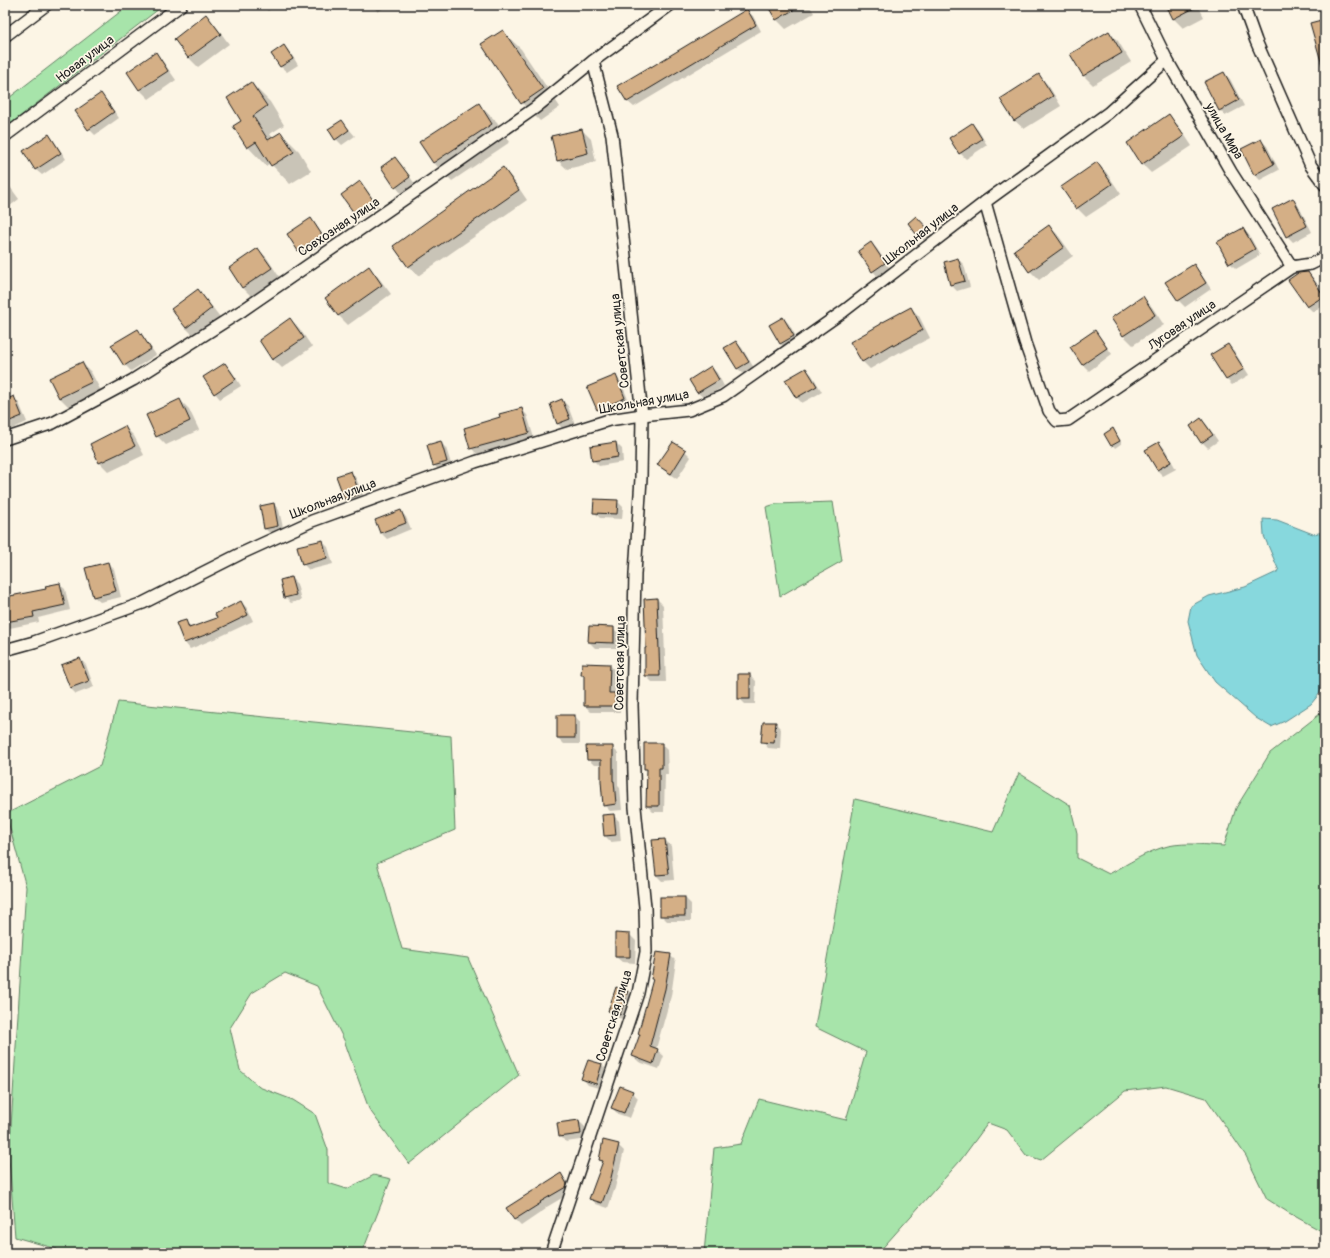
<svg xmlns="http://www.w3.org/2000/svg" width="1330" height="1258" viewBox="0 0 1330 1258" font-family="Pangolin,sans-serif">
	<rect width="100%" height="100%" fill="#fcf5e5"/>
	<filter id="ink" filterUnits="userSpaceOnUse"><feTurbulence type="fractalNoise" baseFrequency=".025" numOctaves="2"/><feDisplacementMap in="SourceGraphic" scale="8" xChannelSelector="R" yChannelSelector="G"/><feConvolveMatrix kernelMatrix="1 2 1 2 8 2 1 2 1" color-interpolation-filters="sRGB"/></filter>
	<g filter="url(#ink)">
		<g fill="#a7e4aa" stroke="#628063">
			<polygon points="129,5 164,5 5,128 5,101"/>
			<polygon points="833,502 842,561 780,596 766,507 776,504"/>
			<polygon points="118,702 451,736 455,830 377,863 402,949 468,958 519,1075 409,1164 369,1109 344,1040 317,986 285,973 252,993 230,1028 240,1070 259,1087 293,1100 315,1114 328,1150 328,1183 347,1189 374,1175 391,1179 362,1253 59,1253 57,1249 15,1237 9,1158 26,887 6,814 100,766"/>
			<path d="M1325,710V1233L1289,1213L1267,1199L1246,1156L1206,1098L1166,1086L1125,1091L1041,1160L1026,1155L1007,1130L988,1123L960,1161L878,1253H704L714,1148L741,1144L759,1099L846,1120L866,1052L815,1027L855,799L993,832L1019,773L1070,805L1077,833V858L1109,874C1128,864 1147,851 1168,846C1187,842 1206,845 1224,846L1236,808L1270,753Z"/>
		</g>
		<polygon fill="#87d8dd" stroke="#5c8d90" points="1263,519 1277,520 1313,534 1325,532 1325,666 1320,693 1311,704 1285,721 1271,727 1256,718 1215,682 1197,655 1188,621 1191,606 1209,596 1245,587 1279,571 1264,536"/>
		<g fill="#0003">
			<polygon points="262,5 276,5 268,11"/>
			<polygon points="372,5 387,5 378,12"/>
			<polygon points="768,5 809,5 814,13 786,29 777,20"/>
			<polygon points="1167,5 1198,5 1204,17 1183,28 1174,19"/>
			<polygon points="747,11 753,16 761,31 634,107 628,102 619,86 651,68"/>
			<polygon points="206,16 215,25 229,44 198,67 189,58 175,39"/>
			<polygon points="502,31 521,49 560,107 540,121 522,103"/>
			<polygon points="1109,32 1118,41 1131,62 1093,85 1084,76 1071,55"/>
			<polygon points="284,46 290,52 298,65 287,72 281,67"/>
			<polygon points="155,54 164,63 176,80 149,99 140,90 128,72"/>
			<polygon points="1224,73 1230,79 1244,106 1225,116 1220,110"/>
			<polygon points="1039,76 1048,85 1061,106 1024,129 1014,120"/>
			<polygon points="251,83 270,102 284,125 270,134 273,138 281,133 299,151 311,171 290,184 270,163 266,166 248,147 234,126 243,121"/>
			<polygon points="100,95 106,100 119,118 95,135 89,129"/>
			<polygon points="478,104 497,122 510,142 452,181 434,163 421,143"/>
			<polygon points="1169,116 1178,125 1192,146 1151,173 1142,164"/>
			<polygon points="342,121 355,136 342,145 336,139"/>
			<polygon points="972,124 978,130 987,145 966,159 960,153"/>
			<polygon points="582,130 591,139 596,162 567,169 557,160"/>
			<polygon points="48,135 54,141 66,159 42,175 36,170 24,152"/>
			<polygon points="1261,140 1267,146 1279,170 1260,180 1254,174"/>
			<polygon points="395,158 401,164 415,184 401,193 396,187"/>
			<polygon points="1097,163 1106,172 1121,194 1086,217 1077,208 1062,187"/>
			<polygon points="503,169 512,178 527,200 418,276 409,267 394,246"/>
			<polygon points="5,180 19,199 5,210"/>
			<polygon points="360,183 366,189 378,206 360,218 355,212"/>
			<polygon points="1293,199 1298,205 1312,232 1293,242 1287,236"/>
			<polygon points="310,219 316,225 327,241 304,256 299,250"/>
			<polygon points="922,223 934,237 926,243 909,224"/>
			<polygon points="1049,226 1058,235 1073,256 1039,280 1030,271 1015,250"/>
			<polygon points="1243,229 1249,235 1260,255 1236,269 1230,263"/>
			<polygon points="871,243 877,249 890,269 878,277 873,271"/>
			<polygon points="258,249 267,258 280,278 252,297 243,288 230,268"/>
			<polygon points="958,259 964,265 970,287 957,291 951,285 945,263"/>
			<polygon points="1193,265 1199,271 1211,289 1185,307 1179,301 1167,283"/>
			<polygon points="369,268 378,277 391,294 348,325 339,316 326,298"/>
			<polygon points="1308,273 1314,279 1325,296 1325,304 1313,312 1307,306"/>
			<polygon points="197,290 206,299 220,317 195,337 186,328"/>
			<polygon points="1143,298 1152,307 1164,325 1133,345 1124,336 1112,318"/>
			<polygon points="911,308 919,316 930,338 901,353 900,352 870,369 862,361"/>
			<polygon points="783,318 789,324 799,342 786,350 781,344 770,326"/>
			<polygon points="290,319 299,328 312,347 282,368 273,359 260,340"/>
			<polygon points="138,330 143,336 156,355 131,371 125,365 113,346"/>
			<polygon points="1095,331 1100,337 1112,354 1089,371 1083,365 1071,348"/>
			<polygon points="736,342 742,348 754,368 744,374 738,369 725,348"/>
			<polygon points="1228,345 1234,351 1249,375 1232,385 1226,379"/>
			<polygon points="82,363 91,372 101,391 69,407 60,398 51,378"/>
			<polygon points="225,364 231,370 241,386 220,399 215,393"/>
			<polygon points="711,367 717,373 724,386 704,398 698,393 690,380"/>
			<polygon points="806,369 812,375 822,392 802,403 797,398"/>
			<polygon points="616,376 621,382 630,404 604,415 598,409"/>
			<polygon points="13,397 19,403 27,422 5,432 5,401"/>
			<polygon points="180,400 189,409 199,430 166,445 157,436"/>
			<polygon points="562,400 568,406 575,425 564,430 558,424 551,405"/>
			<polygon points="521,409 527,415 534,438 477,454 471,448 501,418"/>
			<polygon points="1201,419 1207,425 1218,441 1208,448 1202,442"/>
			<polygon points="125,427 134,436 144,455 109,472 100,463 91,444"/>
			<polygon points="1113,429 1122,443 1115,448 1105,434"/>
			<polygon points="440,442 446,448 452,467 440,471 434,465"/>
			<polygon points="616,443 622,449 623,462 599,466 593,460"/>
			<polygon points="673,443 685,451 691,457 677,479 665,471 659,465"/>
			<polygon points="1159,443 1165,449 1176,469 1163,476 1157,470 1147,450"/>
			<polygon points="351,472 356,478 365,500 352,505 346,500"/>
			<polygon points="617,501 623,507 622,519 600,518 594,512"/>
			<polygon points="274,504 279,510 284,532 271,534 265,529"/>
			<polygon points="400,511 406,517 411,529 387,539 381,533 376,521"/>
			<polygon points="322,541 328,547 333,564 309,570 303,564"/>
			<polygon points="108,563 114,569 121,597 100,602 94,597"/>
			<polygon points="291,578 297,584 301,600 291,603 285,597"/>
			<polygon points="59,584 65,589 70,610 38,618 39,622 5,629 5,600 47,590"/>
			<polygon points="657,599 663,605 666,682 652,682 646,676 647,649"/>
			<polygon points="241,602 247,608 253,621 219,637 190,649 185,643 177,624 185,621 192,628 218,618"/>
			<polygon points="613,628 619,634 619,648 595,648 589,642"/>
			<polygon points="80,659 86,665 94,687 76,694 70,688"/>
			<polygon points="610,665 615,671 615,695 620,700 620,712 591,712 585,706 585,677 582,674"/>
			<polygon points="750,675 756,681 755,704 745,704 739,698"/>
			<polygon points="575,716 580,722 580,744 564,744 558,738"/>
			<polygon points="764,723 775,723 781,729 780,749 768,748 763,742"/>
			<polygon points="661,744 667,750 668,774 665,774 664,812 653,812 647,806 648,771 645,768"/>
			<polygon points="612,747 618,753 618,786 620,788 622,810 610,811 604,805 602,765 594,765 588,759"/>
			<polygon points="613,815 619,821 621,841 611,842 605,836"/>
			<polygon points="665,840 671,846 674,880 662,881 656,875"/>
			<polygon points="685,898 691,904 691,921 667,921 661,915"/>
			<polygon points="630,935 636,941 635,963 622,962 616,957"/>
			<polygon points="670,955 676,961 671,996 656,1049 664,1056 659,1069 639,1062 633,1056 641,1034 654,980 652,979"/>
			<polygon points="628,992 633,998 626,1020 615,1017 610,1011"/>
			<polygon points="589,1061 602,1065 608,1071 602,1089 588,1085 583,1079"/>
			<polygon points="632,1092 638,1098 630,1118 618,1114 612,1108"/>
			<polygon points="579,1121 585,1127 587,1139 566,1142 560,1136"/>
			<polygon points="618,1145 624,1151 615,1188 608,1208 596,1204 591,1198 603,1163 600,1159"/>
			<polygon points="560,1174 566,1180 572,1190 572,1192 545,1208 546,1209 521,1226 515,1220 508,1208"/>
			<polygon points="490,1249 502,1249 506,1253 490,1253"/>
		</g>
		<g fill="#d4af86" stroke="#1c1c1c">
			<polygon points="767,5 802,5 776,20"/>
			<polygon points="1166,5 1200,5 1173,19"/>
			<polygon points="747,9 756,25 627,102 617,86 651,66 651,67"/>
			<polygon points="206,14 221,34 188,58 174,39"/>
			<polygon points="1325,19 1325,65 1322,65 1310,23"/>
			<polygon points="503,30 543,89 521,104 481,44"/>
			<polygon points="1109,31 1122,53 1083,76 1070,54"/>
			<polygon points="284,45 293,59 280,67 271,54"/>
			<polygon points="156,52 168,71 139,90 127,72"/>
			<polygon points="1224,72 1239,100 1219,111 1204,82"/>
			<polygon points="1039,74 1053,96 1014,121 1000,99"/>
			<polygon points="251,82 267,106 253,116 268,140 281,132 294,152 271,166 256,142 247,148 233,126 241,121 227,98"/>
			<polygon points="101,93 114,112 88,130 75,111"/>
			<polygon points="479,103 492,124 433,163 419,142"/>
			<polygon points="1169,114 1184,136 1141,165 1127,143"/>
			<polygon points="342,120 349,130 335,140 328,129"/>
			<polygon points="972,123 982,139 959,154 949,138"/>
			<polygon points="582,129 588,153 557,161 551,136"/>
			<polygon points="49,134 61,153 35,170 23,151"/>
			<polygon points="1261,139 1274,164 1254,175 1241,149"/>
			<polygon points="395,157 410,177 395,188 381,167"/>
			<polygon points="1097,162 1112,184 1076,209 1061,187"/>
			<polygon points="503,167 519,190 408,267 393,246"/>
			<polygon points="360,181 373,200 354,213 341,195"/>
			<polygon points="1293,198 1307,226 1286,237 1272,209"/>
			<polygon points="916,216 929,230 919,238 908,223"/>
			<polygon points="311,218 322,235 298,251 287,234"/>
			<polygon points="1049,225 1064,247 1029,272 1014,250"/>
			<polygon points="1243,228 1255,249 1229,264 1217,242"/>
			<polygon points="871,242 885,263 872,272 858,251"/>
			<polygon points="258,248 272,268 242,288 229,268"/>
			<polygon points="958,258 965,281 950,285 944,262"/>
			<polygon points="1194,264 1206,283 1178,301 1165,282"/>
			<polygon points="369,266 382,285 338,316 325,298"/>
			<polygon points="1308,272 1324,296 1307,307 1288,280 1298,273"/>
			<polygon points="198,289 212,308 186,328 171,309"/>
			<polygon points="1143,296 1155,315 1123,336 1111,318"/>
			<polygon points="911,307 923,330 893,346 892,344 862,362 850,342 881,324 881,323"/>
			<polygon points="783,317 794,336 780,344 769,325"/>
			<polygon points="290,318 304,338 272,360 259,340"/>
			<polygon points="138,329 151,349 124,366 111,345"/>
			<polygon points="1095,330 1107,348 1082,365 1070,347"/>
			<polygon points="736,341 749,362 737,369 724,348"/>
			<polygon points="1228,344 1244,369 1226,380 1210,355"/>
			<polygon points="82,362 92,382 59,398 49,378"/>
			<polygon points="225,363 236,379 214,394 203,377"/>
			<polygon points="711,366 719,380 697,393 689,380"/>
			<polygon points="806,368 817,386 796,398 785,380"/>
			<polygon points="616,375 625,398 597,410 587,387"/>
			<polygon points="14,396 22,416 5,423 5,400"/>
			<polygon points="180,399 190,421 156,437 146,415"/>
			<polygon points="562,399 570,419 557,424 550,404"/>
			<polygon points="522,408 529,433 470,449 464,428 500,417 499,414"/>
			<polygon points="1201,418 1213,435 1201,443 1190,426"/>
			<polygon points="125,426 135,446 99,463 90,444"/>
			<polygon points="1113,428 1120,441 1111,446 1104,434"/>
			<polygon points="441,441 447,462 433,466 427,445"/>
			<polygon points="616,442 618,457 592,461 590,446"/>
			<polygon points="673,442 686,450 671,474 657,465"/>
			<polygon points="1159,442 1171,462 1157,470 1145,450"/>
			<polygon points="351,471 360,494 345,500 336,476"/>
			<polygon points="594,499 618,500 617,514 593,513"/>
			<polygon points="274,503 278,526 264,529 260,506"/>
			<polygon points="401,510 406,523 380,533 375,520"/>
			<polygon points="323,540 327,558 302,565 297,546"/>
			<polygon points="108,562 116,591 93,597 85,568"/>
			<polygon points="291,577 296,595 284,598 280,580"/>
			<polygon points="60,583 65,605 33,612 34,617 5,622 5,597 46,589 45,586"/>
			<polygon points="657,598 660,676 645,676 645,648 646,648 644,599"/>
			<polygon points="241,601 248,615 213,632 184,643 176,623 186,620 189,628 217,618 215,614"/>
			<polygon points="589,626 614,627 614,643 588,642"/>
			<polygon points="80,658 89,681 70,688 61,665"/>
			<polygon points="582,663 610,664 609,693 615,693 615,706 584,706 584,675 581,675"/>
			<rect x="738" y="674" width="12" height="25"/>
			<rect x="557" y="715" width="18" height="23"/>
			<polygon points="763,722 776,722 774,743 761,742"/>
			<polygon points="644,743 662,743 662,768 659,768 659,806 646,806 647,769 644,769"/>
			<polygon points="586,746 613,746 613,781 614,781 616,804 603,806 601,781 601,760 587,760"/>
			<polygon points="614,814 616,835 604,836 602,815"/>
			<polygon points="665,839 669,874 656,875 652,840"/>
			<rect x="660" y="897" width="25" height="19"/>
			<polygon points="615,933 630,934 630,957 615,957"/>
			<polygon points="656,952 671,954 665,989 650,1046 658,1049 653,1064 632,1056 640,1034 638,1034 653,979 651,979"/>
			<polygon points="616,987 628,991 620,1015 608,1011"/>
			<polygon points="588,1060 602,1064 596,1084 581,1079"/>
			<polygon points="620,1086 633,1091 624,1113 611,1108"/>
			<polygon points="579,1120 581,1134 559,1137 557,1123"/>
			<polygon points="603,1140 619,1144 610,1182 602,1203 589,1199 603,1161 599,1160"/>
			<polygon points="561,1173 567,1184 566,1187 540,1202 541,1203 514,1220 506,1208"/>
		</g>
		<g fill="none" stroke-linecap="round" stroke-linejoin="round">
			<defs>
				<g id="minor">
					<polyline points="1140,5 1167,60 1231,172 1292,267"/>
					<polyline points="1243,5 1256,41 1311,166 1325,185"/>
					<polyline points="5,36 46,5"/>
					<polyline points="5,136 181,5"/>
					<polyline points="985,202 1025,343 1049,411 1057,421 1068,420 1292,267 1311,264 1325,257"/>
					<polyline points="5,439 53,423 133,380 243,310 435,178 535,108 593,61 670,5"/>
					<polyline points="5,650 34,642 143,603 240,554 312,521 475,462 609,420 642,415 689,410 723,396 844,311 985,202 1108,113 1167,60"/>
					<polyline points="551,1253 638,993 646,952 645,907 635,807 632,705 635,574 641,478 642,415 612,135 593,61"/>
				</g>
			</defs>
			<use href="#minor" stroke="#1c1c1c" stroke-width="14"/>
			<use href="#minor" stroke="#fcf5e5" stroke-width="11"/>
		</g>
	</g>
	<g text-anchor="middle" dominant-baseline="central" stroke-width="3.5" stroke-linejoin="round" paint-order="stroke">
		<g font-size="13" fill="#1c1c1c" stroke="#fcf5e5">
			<text transform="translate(85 59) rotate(-37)">Новая улица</text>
			<text transform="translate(1224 131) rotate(60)">улица Мира</text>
			<text transform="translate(339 227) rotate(-34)">Совхозная улица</text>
			<text transform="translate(921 234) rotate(-38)">Школьная улица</text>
			<text transform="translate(1182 325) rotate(-34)">Луговая улица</text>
			<text transform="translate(620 341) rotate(-96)">Советская улица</text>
			<text transform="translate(644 402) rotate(-10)">Школьная улица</text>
			<text transform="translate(333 499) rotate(-21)">Школьная улица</text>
			<text transform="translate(620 663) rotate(-89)">Советская улица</text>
			<text transform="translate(614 1016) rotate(-73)">Советская улица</text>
		</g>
	</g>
	<rect width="1330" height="1258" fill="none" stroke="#fcf5e5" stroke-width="20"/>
	<rect x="10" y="10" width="1310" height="1238" fill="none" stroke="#1c1c1c" stroke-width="1.5" filter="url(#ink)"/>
</svg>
